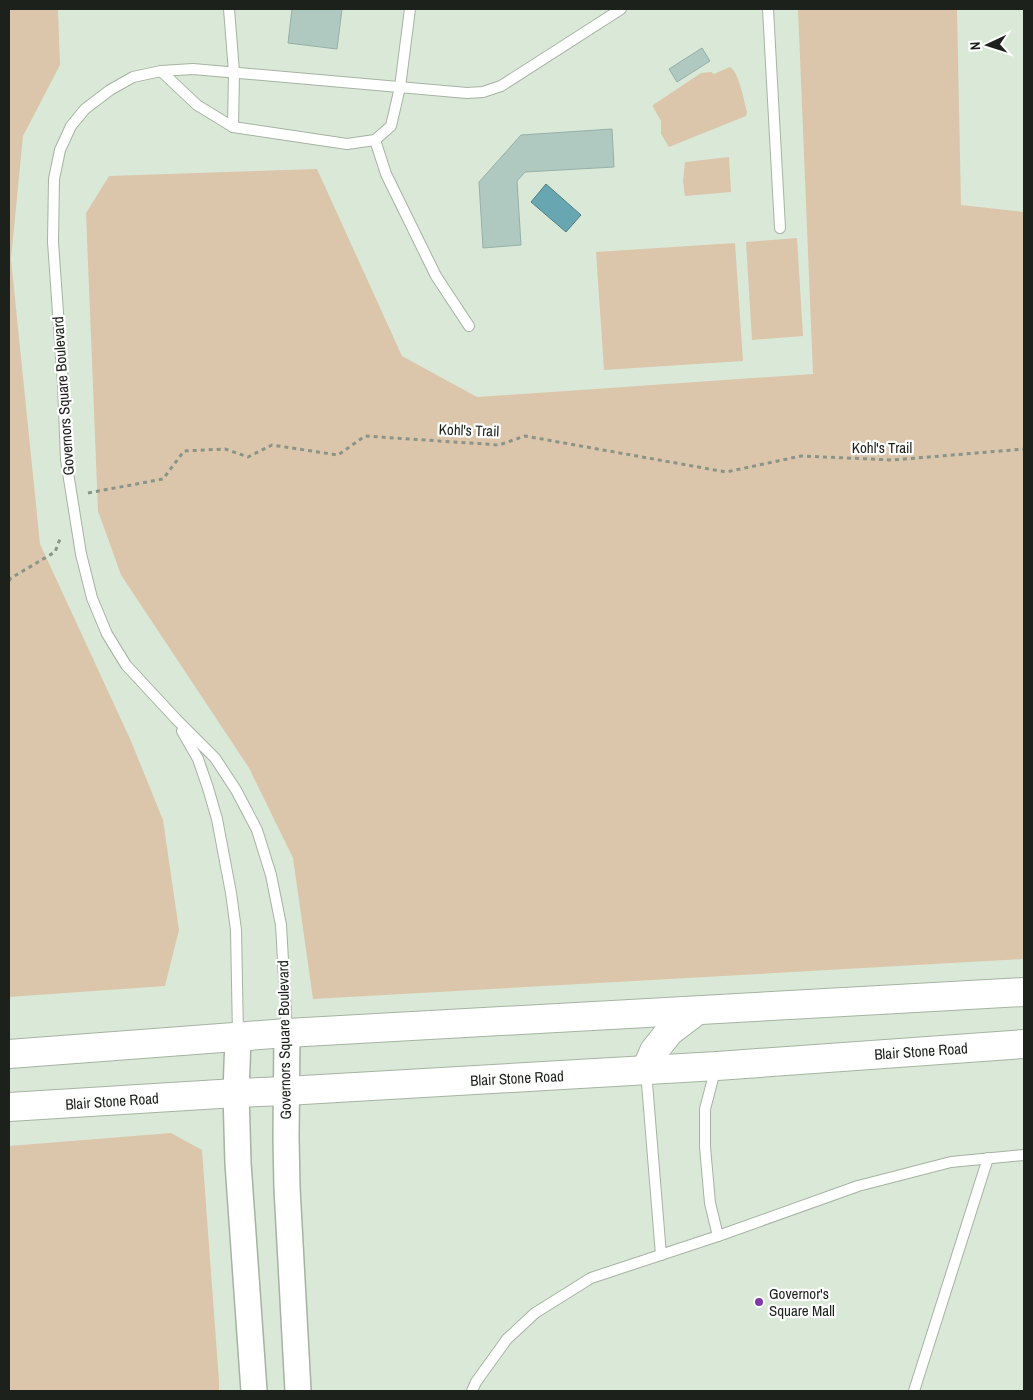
<svg xmlns="http://www.w3.org/2000/svg" width="1033" height="1400" viewBox="0 0 1033 1400" font-family="'Archivo Narrow',sans-serif">
	<rect width="100%" height="100%" fill="#dae9d7"/>
	<g fill="#dbc6ac">
		<polygon points="9,9 58,9 60,65 23,136 11,259 40,544 131,741 163,820 179,930 165,986 9,997"/>
		<polygon points="798,9 957,9 961,205 1024,212 1024,959 313,999 293,858 249,768 121,575 98,511 86,213 109,176 317,169 402,356 477,397 813,374"/>
		<path d="M730,67C739,72 744,101 747,112L746,116L669,147L661,134V121L653,107V105L701,73L711,72L714,74Z"/>
		<polygon points="729,157 731,192 685,196 683,181 685,162"/>
		<polygon points="797,238 803,336 752,340 746,242"/>
		<polygon points="735,243 743,361 604,370 596,252"/>
		<polygon points="171,1133 202,1150 219,1381 219,1391 9,1391 9,1146"/>
	</g>
	<polygon fill="#68a7b1" stroke="#517f84" points="546,184 581,215 566,232 531,202"/>
	<g fill="#afc8c0" stroke="#97b0a8">
		<polygon points="292,9 342,9 337,49 288,43"/>
		<polygon points="702,48 710,61 677,82 669,69"/>
		<polygon points="612,129 614,167 525,172 517,181 521,245 483,248 479,182 521,135"/>
	</g>
	<g fill="none" stroke-linecap="round" stroke-linejoin="round">
		<defs>
			<g id="service">
				<polyline points="229,9 234,72 233,127"/>
				<polyline points="768,9 780,228"/>
				<polyline points="161,71 197,105 233,127 347,144 375,140 391,126 400,87 410,9"/>
				<polyline points="375,140 386,174 436,276 469,326"/>
				<polyline points="182,731 198,759 208,788 217,819 231,893 236,930 238,1035"/>
				<polyline points="287,1032 281,925 271,875 257,830 236,790 215,758 176,719 126,665 107,634 92,598 81,554 66,460 63,384 53,242 54,179 60,150 71,126 85,109 110,90 133,77 161,71 193,69 467,93 483,92 501,86 621,9"/>
				<polyline points="716,1067 705,1109 705,1147 710,1203 718,1236"/>
				<polyline points="646,1071 661,1255"/>
				<polyline points="472,1391 476,1382 507,1339 535,1313 591,1278 718,1236 858,1186 951,1162 1024,1155"/>
				<polyline points="914,1391 988,1158"/>
			</g>
			<g id="tertiary">
				<polyline points="287,1033 286,1137 287,1188 298,1391"/>
				<polyline points="238,1038 236,1093 238,1163 254,1391"/>
			</g>
			<g id="secondary">
				<polyline points="9,1054 287,1033 1024,992"/>
				<polyline points="646,1070 654,1051 670,1031 695,1012"/>
				<polyline points="9,1107 236,1093 286,1091 717,1066 1024,1044"/>
			</g>
		</defs>
		<use href="#service" stroke="#a5b3a2" stroke-width="12"/>
		<use href="#tertiary" stroke="#a5b3a2" stroke-width="28"/>
		<use href="#secondary" stroke="#a5b3a2" stroke-width="30"/>
		<g stroke="#8a9588" stroke-width="3" stroke-dasharray="4 4" stroke-linecap="butt">
			<polyline points="88,493 163,479 184,451 225,449 248,457 272,445 338,455 365,436 499,445 525,436 726,472 801,456 893,460 1024,449"/>
			<polyline points="9,581 11,578 55,552 60,539"/>
		</g>
		<use href="#service" stroke="#fff" stroke-width="10"/>
		<use href="#tertiary" stroke="#fff" stroke-width="25"/>
		<use href="#secondary" stroke="#fff" stroke-width="28"/>
	</g>
	<circle fill="#8137a9" stroke="#fff" stroke-width="2" cx="759" cy="1302" r="5"/>
	<g text-anchor="middle" dominant-baseline="central" stroke-width="4.5" stroke-linejoin="round" paint-order="stroke">
		<g font-size="15" fill="#1c211b" stroke="#fff">
			<text transform="translate(63 396) rotate(-94)">Governors Square Boulevard</text>
			<text transform="translate(469 430) rotate(2)">Kohl's Trail</text>
			<text x="882" y="447">Kohl's Trail</text>
			<text transform="translate(284 1040) rotate(-91)">Governors Square Boulevard</text>
			<text transform="translate(921 1051) rotate(-4)">Blair Stone Road</text>
			<text transform="translate(517 1078) rotate(-3)">Blair Stone Road</text>
			<text transform="translate(112 1101) rotate(-4)">Blair Stone Road</text>
		</g>
		<g font-size="15" fill="#1c211b" stroke="#fff" text-anchor="start">
			<text x="769" y="1293">Governor's<tspan x="769" dy="17">Square Mall</tspan></text>
		</g>
	</g>
	<rect width="1033" height="1400" fill="none" stroke="#1c211b" stroke-width="20"/>
	<g transform="translate(988 45) rotate(266)" stroke="#ffffff" stroke-width="4" paint-order="stroke">
	<path d="M0-4L9 19L0 12L-9 19Z" fill="#1c211b"/>
	<text y="-8" font-size="14" font-weight="bold" text-anchor="middle" fill="#1c211b">N</text>
	</g>
</svg>
